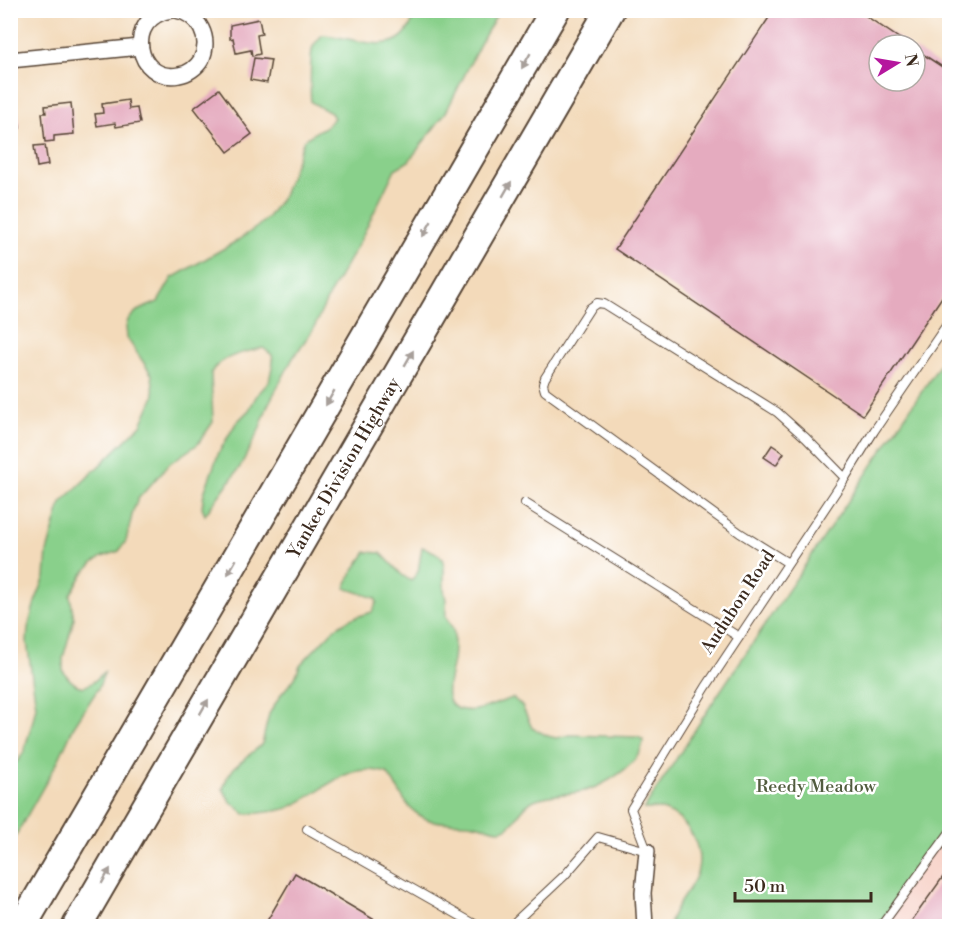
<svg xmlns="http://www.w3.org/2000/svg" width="960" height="937" viewBox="0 0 960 937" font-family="'Libre Bodoni',serif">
	<rect width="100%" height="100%" fill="#fff"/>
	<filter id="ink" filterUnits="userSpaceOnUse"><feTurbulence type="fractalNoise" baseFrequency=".0167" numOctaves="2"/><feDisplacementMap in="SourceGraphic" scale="12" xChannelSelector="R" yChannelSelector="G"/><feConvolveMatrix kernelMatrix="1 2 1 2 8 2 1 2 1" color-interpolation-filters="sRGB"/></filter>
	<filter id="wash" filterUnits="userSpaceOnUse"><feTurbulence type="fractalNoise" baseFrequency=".008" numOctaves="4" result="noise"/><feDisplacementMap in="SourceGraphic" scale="24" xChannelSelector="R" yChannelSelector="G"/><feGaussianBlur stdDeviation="1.35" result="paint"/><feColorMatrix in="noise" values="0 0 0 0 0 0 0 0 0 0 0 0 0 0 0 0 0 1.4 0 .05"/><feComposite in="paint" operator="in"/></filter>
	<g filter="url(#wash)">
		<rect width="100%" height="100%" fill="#f3daba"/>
		<polygon fill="#f7d1c7" points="949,798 949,926 865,926"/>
		<g fill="#89d08b" stroke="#627d54" stroke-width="1.5">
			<path d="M415,11H499L481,42L446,112L409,161L395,169L360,241L328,297L314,328L293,358L268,405L259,430L240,467L205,515L202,507L204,493L219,452L236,423L249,410L257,395L269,382L273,362L272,355L263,348C245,352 220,356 211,373L213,422L198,444L170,463L138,499L133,511L126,541L119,551L102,557L93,563L83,574L70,595L74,619L63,658V671C79,694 88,689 105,671L98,689L74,726L58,761L11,844V764L18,761L24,752L33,720L36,706L27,642L28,628L35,602L45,577L47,552L61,503L141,425L154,396L152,375L127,338L126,327L128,320L137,311L158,302L172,278L235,242L257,227L268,217L283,196L304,140L319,130L326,127L334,118L331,113L311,102C310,94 310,52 313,47C315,43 319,39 322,35C356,36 404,65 415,11Z"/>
			<path d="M949,351V822L879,926H669C673,907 687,895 695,878C707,851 689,818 662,810C657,808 650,809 644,809L713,702Z"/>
			<path d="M422,547C450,556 443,563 444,588C444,593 446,597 446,602C447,606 445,612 446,616C448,623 455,628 454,637C454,644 454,653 453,660C451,675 437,707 464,710C479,713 498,702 513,698L522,706L532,728L548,736L556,738L570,735L638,737L643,740C643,764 600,789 579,792C563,795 548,794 534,800C518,808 515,828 501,830C493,830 486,827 479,825C463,820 445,825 429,820C405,812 401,790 387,773C344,760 324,793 288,808C276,812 259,813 245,814L230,801L223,789L227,778L234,768L262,744L269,714L282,693L295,678L300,665L334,629L350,619L372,612L377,602L375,598L345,588L351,574L366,552L381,553L402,575L411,581L418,572Z"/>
		</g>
		<g id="blocks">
			<g fill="#e5abbf">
				<polygon points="774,10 857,10 909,45 879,45 879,81 915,81 915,49 950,72 950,285 863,415 615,249"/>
				<polygon points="259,19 262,34 257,35 260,54 252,56 251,50 236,53 233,38 230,39 230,25"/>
				<polygon points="254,58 271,60 267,83 250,80"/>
				<polygon points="219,89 252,134 228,152 194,108"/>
				<polygon points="128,100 129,109 137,108 140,123 116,127 115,123 97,126 95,114 103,113 102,104"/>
				<polygon points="71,103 74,134 54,136 54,141 45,142 42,113 46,113 45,106"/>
				<polygon points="17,104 20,128 10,129 10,105"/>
				<polygon points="45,145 48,165 37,167 34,146"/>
				<polygon points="772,445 784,453 776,465 764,457"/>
				<polygon points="950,867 950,926 908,926"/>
				<polygon points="295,873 383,925 382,926 264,926"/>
			</g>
		</g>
	</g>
	<g filter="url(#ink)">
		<use href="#blocks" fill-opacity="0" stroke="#574435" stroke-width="1.5"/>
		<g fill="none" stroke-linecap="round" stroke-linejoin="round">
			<defs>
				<g id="service">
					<polyline points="525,503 739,637"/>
					<polyline points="788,563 740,533 545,391 543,384 545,378 590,308 597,303 604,304 777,412 806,438 845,478"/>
					<polyline points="307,829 478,926"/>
					<polyline points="647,851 631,809 706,687 845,478 874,431 950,320"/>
					<polyline points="516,921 565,875 598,837 647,851"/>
					<polyline points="881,926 950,832"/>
				</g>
				<g id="minor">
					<path d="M171,10C124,17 135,83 179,75C188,74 197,67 201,60C212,39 199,14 176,10"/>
					<polyline points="10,60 140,47"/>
					<polyline points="645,926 643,893 647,851"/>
				</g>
				<g id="motorway">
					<path d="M22,926C201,622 377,315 555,10"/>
					<path id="s1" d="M77,926L610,10"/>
				</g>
			</defs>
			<use href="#service" stroke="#574435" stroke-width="10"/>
			<use href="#minor" stroke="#574435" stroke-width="18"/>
			<use href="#motorway" stroke="#574435" stroke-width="32"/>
			<use href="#service" stroke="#fff" stroke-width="8"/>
			<use href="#minor" stroke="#fff" stroke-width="15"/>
			<use href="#motorway" stroke="#fff" stroke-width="28"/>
		</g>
		<defs><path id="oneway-solid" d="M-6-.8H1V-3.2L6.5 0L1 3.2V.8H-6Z" transform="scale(1.5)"/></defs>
		<g fill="#a79f9a">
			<use href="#oneway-solid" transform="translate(526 61) rotate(120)"/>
			<use href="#oneway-solid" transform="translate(507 189) rotate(-60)"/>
			<use href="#oneway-solid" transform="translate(427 229) rotate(120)"/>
			<use href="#oneway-solid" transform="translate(409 358) rotate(-60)"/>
			<use href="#oneway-solid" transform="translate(330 398) rotate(120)"/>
			<use href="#oneway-solid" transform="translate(232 567) rotate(120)"/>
			<use href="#oneway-solid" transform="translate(204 707) rotate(-60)"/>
			<use href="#oneway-solid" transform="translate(106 876) rotate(-60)"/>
		</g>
	</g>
	<g text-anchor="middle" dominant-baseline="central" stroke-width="5" stroke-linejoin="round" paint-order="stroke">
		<g font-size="18" fill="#3b2a1e" stroke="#fff">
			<text stroke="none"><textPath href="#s1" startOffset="530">Yankee Division Highway</textPath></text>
			<text transform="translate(738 602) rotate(-57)">Audubon Road</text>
		</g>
		<g font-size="18" fill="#525c3f" stroke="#fff">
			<text x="816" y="786">Reedy Meadow</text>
		</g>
	</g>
	<rect width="960" height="937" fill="none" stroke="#fff" stroke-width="36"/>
	<g transform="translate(897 63) rotate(79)"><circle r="28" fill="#ffffff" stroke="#b1aaa5" stroke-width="1.5"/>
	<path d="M0-4.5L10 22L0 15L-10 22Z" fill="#b5179e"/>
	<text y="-9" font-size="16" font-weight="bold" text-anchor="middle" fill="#3b2a1e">N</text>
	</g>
	<path d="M735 892v9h136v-9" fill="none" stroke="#3b2a1e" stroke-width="3"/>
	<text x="744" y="892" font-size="18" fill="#3b2a1e" stroke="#ffffff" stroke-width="4.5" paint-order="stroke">50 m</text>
</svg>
